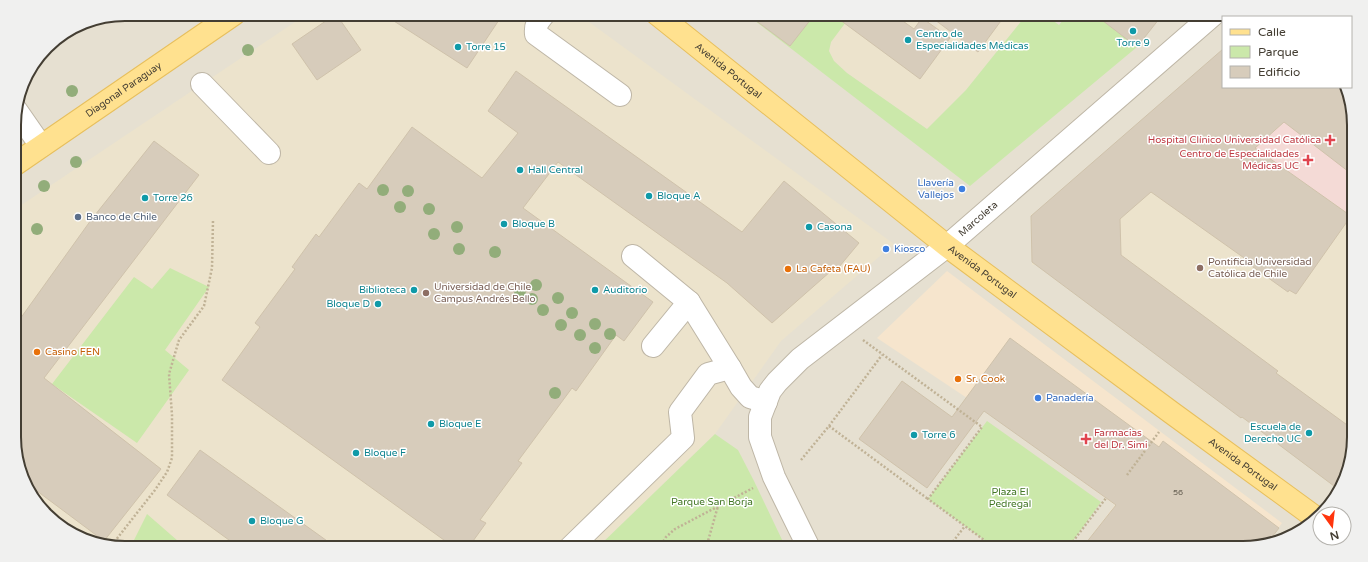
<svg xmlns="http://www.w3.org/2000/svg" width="1368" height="562" viewBox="0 0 1368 562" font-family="'Varela Round',sans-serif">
	<rect width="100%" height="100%" fill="#f2eee3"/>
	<polygon fill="#e6e0d1" points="125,14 1243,14 1258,17 1223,17 1223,87 1343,87 1353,110 1354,437 1346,479 1310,525 1250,548 125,548 83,540 37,505 15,452 14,118 25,76 52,42 83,22"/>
	<polygon fill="#f6e5cd" points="947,271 1282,523 1269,541 1250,548 1082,548 1115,505 967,398 877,338"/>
	<g fill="#ece3cc">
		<polygon points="307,14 578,14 894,244 781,341 715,434 597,548 125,548 83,540 37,505 15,452 14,210"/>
		<polygon points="852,14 918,14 936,27 945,14 1027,14 966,90 927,129 847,73 834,61 829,51 831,41"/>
		<polygon points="1223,87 1343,87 1353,110 1354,437 1346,479 1338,489 1242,417 1241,418 1045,272 1045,264 1032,265 1031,214 1044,213"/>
	</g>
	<polygon fill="#f4dad6" points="1249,87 1343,87 1353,110 1353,217 1284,169 1250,152 1282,124"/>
	<g fill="#cbe8aa">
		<polygon points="746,14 852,14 831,42 829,51 834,61 847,73 927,129 966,90 1027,14 1044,14 1059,25 1068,14 1094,14 1137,47 970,186"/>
		<polygon points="170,268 209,287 165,350 189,370 137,443 52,384 134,277 152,289"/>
		<polygon points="987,421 1101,502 1068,548 995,548 928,499"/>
		<polygon points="715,434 738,450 754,481 786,548 597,548"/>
		<polygon points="147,514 186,548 138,548 133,542"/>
	</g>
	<g fill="#d7ccbb" stroke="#cfc2ab">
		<polygon points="336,14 361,50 317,80 292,44"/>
		<polygon points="383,14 503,14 467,68"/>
		<polygon points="747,14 815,14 790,46"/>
		<polygon points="832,14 893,14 914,29 922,18 950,38 920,79"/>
		<polygon points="927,14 1006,14 978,52"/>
		<polygon points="1094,14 1163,14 1137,47"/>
		<polygon points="1223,49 1223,87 1343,87 1353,110 1353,175 1284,122 1255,148 1351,216 1296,294 1289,290 1288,292 1246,262 1247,260 1151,192 1120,219 1121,255 1278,371 1276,373 1354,430 1354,437 1346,479 1338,489 1242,417 1241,418 1032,262 1031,216"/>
		<polygon points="516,71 742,232 784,181 859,243 834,273 831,271 772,323 727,283 558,162 523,208 653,302 624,341 616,335 576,391 572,388 518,461 522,463 480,520 486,523 468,548 455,548 222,380 260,327 255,323 295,269 292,267 316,234 319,237 359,183 367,189 412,127 482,178 518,133 488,111"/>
		<polygon points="154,141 199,175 44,378 161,469 104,541 29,485 15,452 15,326 91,220"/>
		<polygon points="1010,338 1159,447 1163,441 1279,528 1269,541 1250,548 1082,548 1116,505 984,411 927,488 859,439 902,381 952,417"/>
		<polygon points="200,450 337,548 240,548 167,495"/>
	</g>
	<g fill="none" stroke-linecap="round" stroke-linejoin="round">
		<defs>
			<g id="minor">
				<path d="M544,14C538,21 535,25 536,34L620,95"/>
				<polyline points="202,84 269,153"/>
				<polyline points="16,110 41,146"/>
				<polyline points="633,256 689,302 730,368 741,387 750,397 766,402"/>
				<polyline points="653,346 689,302"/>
				<polyline points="570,548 683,438 680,412 708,374 730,368"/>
				<path id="s1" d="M809,548L774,477L760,437V417L770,391L777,382L800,359L947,246L1214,14"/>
			</g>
			<g id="major">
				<path id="s2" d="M657,14L947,246L1172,413L1316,518"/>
				<path id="s3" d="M14,165L234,14"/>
			</g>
		</defs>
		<use href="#minor" stroke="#beb6a6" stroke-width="24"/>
		<use href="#major" stroke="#e7bf5d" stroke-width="24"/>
		<g stroke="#c0b296" stroke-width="2.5" stroke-dasharray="2 2" stroke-linecap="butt">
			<polyline points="863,340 982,427 928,499 995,548"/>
			<polyline points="829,426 928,499"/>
			<polyline points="801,460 829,426 882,355"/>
			<polyline points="1127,475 1159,432"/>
			<polyline points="112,545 133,518 155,490 167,472 172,458 172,415 169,374 179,340 204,306 212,268 213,220"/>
			<polyline points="659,548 666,537 675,529 753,488"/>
			<polyline points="706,548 718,506"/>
			<polyline points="948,548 965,526"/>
			<polyline points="1068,548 1106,498"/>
		</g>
		<use href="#minor" stroke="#fff" stroke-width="22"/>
		<use href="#major" stroke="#ffe18f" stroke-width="22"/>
	</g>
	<g fill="#92ad7a">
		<circle cx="248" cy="50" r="6"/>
		<circle cx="72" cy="91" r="6"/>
		<circle cx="76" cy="162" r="6"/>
		<circle cx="44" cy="186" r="6"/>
		<circle cx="383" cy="190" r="6"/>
		<circle cx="408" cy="191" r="6"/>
		<circle cx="400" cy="207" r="6"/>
		<circle cx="429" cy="209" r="6"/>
		<circle cx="457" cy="227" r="6"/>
		<circle cx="37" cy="229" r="6"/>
		<circle cx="434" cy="234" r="6"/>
		<circle cx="459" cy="249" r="6"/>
		<circle cx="495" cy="252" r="6"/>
		<circle cx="536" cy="285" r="6"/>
		<circle cx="520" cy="294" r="6"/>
		<circle cx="558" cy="298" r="6"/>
		<circle cx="532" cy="299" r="6"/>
		<circle cx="543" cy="310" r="6"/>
		<circle cx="572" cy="313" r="6"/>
		<circle cx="595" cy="324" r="6"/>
		<circle cx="561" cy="325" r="6"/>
		<circle cx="610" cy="334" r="6"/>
		<circle cx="580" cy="335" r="6"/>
		<circle cx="595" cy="348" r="6"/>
		<circle cx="555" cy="393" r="6"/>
	</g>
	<g fill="#0f9aa8" stroke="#fff" stroke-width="1.5">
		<circle cx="1133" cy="31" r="4"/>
		<circle cx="908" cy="40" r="4"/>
		<circle cx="458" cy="47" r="4"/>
		<circle cx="520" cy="170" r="4"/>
		<circle cx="649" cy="196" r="4"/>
		<circle cx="145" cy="198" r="4"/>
		<circle cx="504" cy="224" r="4"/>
		<circle cx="809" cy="227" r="4"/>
		<circle cx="414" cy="290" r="4"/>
		<circle cx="595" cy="290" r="4"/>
		<circle cx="378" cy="304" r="4"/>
		<circle cx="431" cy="424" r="4"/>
		<circle cx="1309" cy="433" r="4"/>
		<circle cx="914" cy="435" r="4"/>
		<circle cx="356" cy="453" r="4"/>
		<circle cx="252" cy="521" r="4"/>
	</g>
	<g fill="#e0444e" stroke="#fff" stroke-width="1.5">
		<path d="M1328 134h4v4h4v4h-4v4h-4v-4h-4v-4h4z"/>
		<path d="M1306 154h4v4h4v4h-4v4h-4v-4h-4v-4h4z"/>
		<path d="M1084 433h4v4h4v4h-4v4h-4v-4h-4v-4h4z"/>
	</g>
	<g fill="#3f7fe0" stroke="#fff" stroke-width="1.5">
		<circle cx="962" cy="189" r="4"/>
		<circle cx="886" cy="249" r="4"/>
		<circle cx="1038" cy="398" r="4"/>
	</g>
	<circle fill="#5c6f8a" stroke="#fff" stroke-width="1.5" cx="78" cy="217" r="4"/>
	<g fill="#8d6e63" stroke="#fff" stroke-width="1.5">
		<circle cx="1200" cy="268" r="4"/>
		<circle cx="426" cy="293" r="4"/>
	</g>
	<g fill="#e8710a" stroke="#fff" stroke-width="1.5">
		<circle cx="788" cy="269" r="4"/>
		<circle cx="37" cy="352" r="4"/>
		<circle cx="958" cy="379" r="4"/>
	</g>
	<g text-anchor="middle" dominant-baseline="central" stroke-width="3" stroke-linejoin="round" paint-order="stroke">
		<g font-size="8" fill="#696255">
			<text x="1178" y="492">56</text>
		</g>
		<g font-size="10" fill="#0d838f" stroke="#fff" text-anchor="start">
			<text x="916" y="34">Centro de<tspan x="916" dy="12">Especialidades Médicas</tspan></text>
			<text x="1133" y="43" text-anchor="middle">Torre 9</text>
			<text x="466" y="47">Torre 15</text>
			<text x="528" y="170">Hall Central</text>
			<text x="657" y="196">Bloque A</text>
			<text x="153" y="198">Torre 26</text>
			<text x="512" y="224">Bloque B</text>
			<text x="817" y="227">Casona</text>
			<text x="406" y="290" text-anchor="end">Biblioteca</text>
			<text x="603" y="290">Auditorio</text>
			<text x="370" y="304" text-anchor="end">Bloque D</text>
			<text x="439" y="424">Bloque E</text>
			<text x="1301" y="427" text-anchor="end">Escuela de<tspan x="1301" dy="12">Derecho UC</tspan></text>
			<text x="922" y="435">Torre 6</text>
			<text x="364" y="453">Bloque F</text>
			<text x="260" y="521">Bloque G</text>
		</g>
		<g font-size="10" fill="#443e33" stroke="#fff">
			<text stroke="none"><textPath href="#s2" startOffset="91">Avenida Portugal</textPath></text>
			<text stroke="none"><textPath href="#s3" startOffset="133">Diagonal Paraguay</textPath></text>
			<text stroke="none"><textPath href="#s1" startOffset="440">Marcoleta</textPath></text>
			<text stroke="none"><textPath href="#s2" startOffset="415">Avenida Portugal</textPath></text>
			<text stroke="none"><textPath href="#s2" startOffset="739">Avenida Portugal</textPath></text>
		</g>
		<g font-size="10" fill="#be3a42" stroke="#fff" text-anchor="end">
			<text x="1321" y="140">Hospital Clínico Universidad Católica</text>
			<text x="1299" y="154">Centro de Especialidades<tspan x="1299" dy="12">Médicas UC</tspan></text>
			<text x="1094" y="433" text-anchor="start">Farmacias<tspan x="1094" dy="12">del Dr. Simi</tspan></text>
		</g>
		<g font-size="10" fill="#366cbe" stroke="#fff" text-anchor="start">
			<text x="954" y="183" text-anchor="end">Llavería<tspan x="954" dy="12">Vallejos</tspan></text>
			<text x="894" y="249">Kiosco</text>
			<text x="1046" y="398">Panadería</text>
		</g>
		<g font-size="10" fill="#4e5e75" stroke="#fff" text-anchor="start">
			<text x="86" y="217">Banco de Chile</text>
		</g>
		<g font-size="10" fill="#785e54" stroke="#fff" text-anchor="start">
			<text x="1208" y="262">Pontificia Universidad<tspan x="1208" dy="12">Católica de Chile</tspan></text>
			<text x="434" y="287">Universidad de Chile<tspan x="434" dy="12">Campus Andrés Bello</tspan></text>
		</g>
		<g font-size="10" fill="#c56008" stroke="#fff" text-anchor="start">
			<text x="796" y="269">La Cafeta (FAU)</text>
			<text x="45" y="352">Casino FEN</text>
			<text x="966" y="379">Sr. Cook</text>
		</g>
		<g font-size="10" fill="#437725" stroke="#fff">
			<text x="1010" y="492">Plaza El<tspan x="1010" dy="12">Pedregal</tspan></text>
			<text x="712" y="502">Parque San Borja</text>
		</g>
	</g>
	<path d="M0 0H1368V562H0ZM125 21H1243A104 104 0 0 1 1347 125V437A104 104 0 0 1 1243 541H125A104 104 0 0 1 21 437V125A104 104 0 0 1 125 21Z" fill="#f0f0ef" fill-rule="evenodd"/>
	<path fill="none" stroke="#443e33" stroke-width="2" d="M125 21H1243A104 104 0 0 1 1347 125V437A104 104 0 0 1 1243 541H125A104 104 0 0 1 21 437V125A104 104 0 0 1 125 21Z"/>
	<rect x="1222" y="16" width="130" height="72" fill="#ffffff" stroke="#b4b2ad"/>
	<rect x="1230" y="29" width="20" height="6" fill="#ffe18f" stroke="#b4b2ad"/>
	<text x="1258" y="36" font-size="12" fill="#443e33">Calle</text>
	<rect x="1230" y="46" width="20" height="12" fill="#cbe8aa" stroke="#b4b2ad"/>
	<text x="1258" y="56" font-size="12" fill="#443e33">Parque</text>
	<rect x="1230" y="66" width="20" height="12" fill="#d7ccbb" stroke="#b4b2ad"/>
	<text x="1258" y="76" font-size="12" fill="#443e33">Edificio</text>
	<g transform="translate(1332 526) rotate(165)"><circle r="19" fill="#ffffff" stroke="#b4b2ad"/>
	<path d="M0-3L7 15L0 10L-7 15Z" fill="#ff350d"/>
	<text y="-6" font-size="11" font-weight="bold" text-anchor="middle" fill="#443e33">N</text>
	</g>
</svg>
